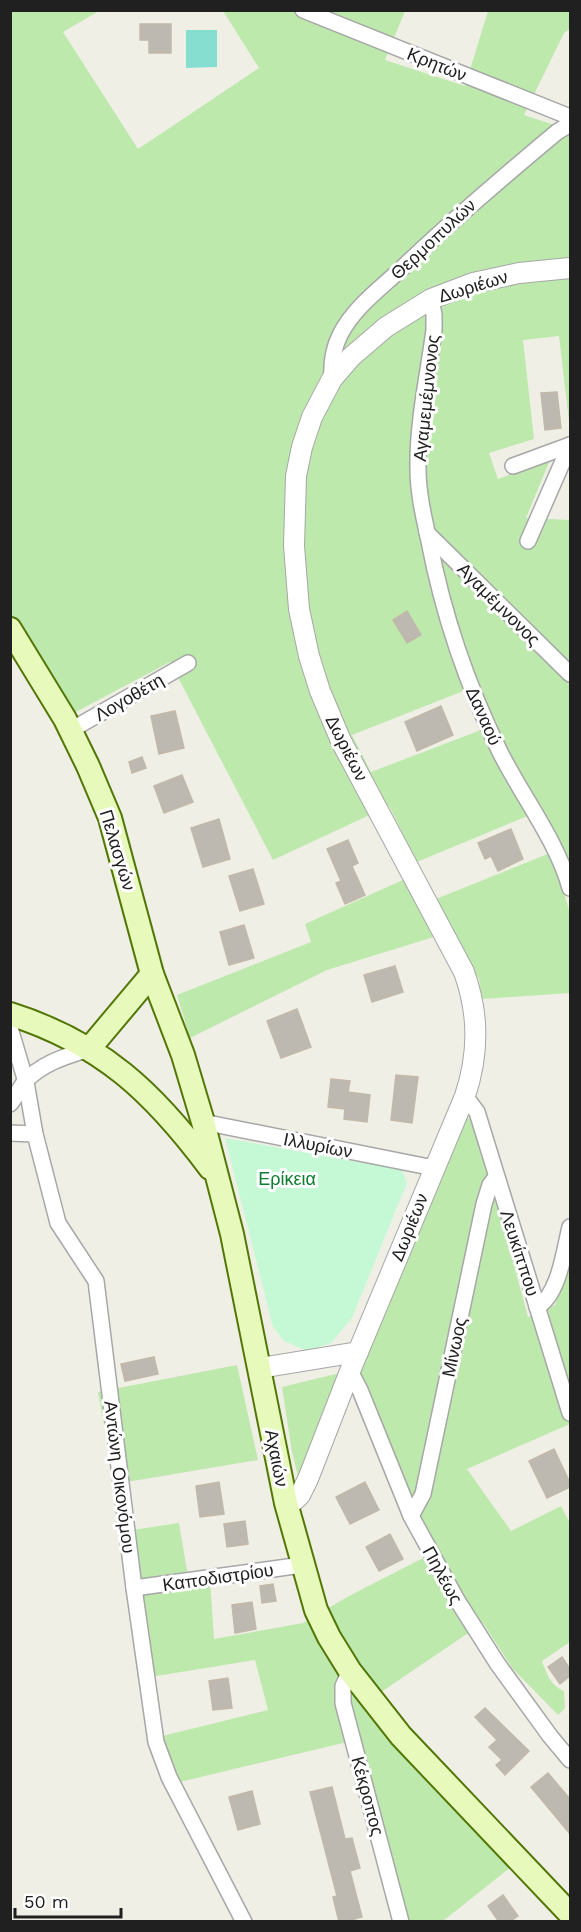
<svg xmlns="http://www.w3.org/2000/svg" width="581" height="1932" viewBox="0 0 581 1932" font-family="'Work Sans',sans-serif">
	<rect width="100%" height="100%" fill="#f0efe6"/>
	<g fill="#bde9ad" fill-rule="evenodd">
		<path d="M11,11H99L63,32L138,149L259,68L223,11H405L385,60L465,86L488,11H570V29L564,33L524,115L570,130V430L559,336L523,340L534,439L489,453L498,479L550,460L526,518L570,520V862L557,870L570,913V993L482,999L479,979L450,932L327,970L190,1038L177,995L311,942L305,924L405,879L421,905L560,849L537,812L417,862L389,806L273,860L170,662L55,723L11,651ZM476,686L494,725L371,772L352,735Z"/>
		<path d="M463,1114L471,1119L482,1146L528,1317L555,1305L570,1255V1424L467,1469L511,1531L561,1506L570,1523V1642L542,1661C547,1674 550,1685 564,1691L565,1708L558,1715L513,1669L483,1623L362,1705L393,1746L511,1867L443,1921H406L360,1739L167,1785L146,1740L268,1710L255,1660L138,1679L119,1532L179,1523L189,1582L210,1579L214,1639L303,1623L349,1596L425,1557L450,1595L459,1587L434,1545L375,1417L356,1370L298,1476L292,1452L282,1387L356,1369Z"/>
		<polygon points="237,1365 258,1460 115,1484 98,1392"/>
	</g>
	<polygon fill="#c5f9d5" points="225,1138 402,1170 407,1183 352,1318 331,1343 307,1351 284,1341 273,1327"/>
	<polygon fill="#86ded0" points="186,30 217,30 217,67 186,68"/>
	<g fill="#bdb8b0" stroke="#c2b9a9" stroke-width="1.5">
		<polygon points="140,24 171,24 171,53 149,53 149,40 140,40"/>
		<polygon points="557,392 561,428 545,430 541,393"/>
		<polygon points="407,611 421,635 407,643 393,620"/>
		<polygon points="441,706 453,735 417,751 405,722"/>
		<polygon points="175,711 184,748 159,754 151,716"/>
		<polygon points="142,757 146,768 132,773 129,762"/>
		<polygon points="182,775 193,802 164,813 154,786"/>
		<polygon points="219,819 230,859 203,867 191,828"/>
		<polygon points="511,829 523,859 498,871 491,856 485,859 478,843"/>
		<polygon points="348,840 358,863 352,866 365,895 345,904 336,883 341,881 327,849"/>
		<polygon points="253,869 264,904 240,911 229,876"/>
		<polygon points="244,925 254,958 229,965 220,932"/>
		<polygon points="395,966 403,992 372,1002 364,975"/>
		<polygon points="297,1009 311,1047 281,1058 267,1021"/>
		<polygon points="396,1075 418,1077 412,1123 391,1120"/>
		<polygon points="331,1079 350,1081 348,1092 370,1095 367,1122 344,1119 345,1109 328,1107"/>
		<polygon points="154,1357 158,1374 125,1381 121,1364"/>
		<polygon points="554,1449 570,1483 570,1487 547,1498 529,1461"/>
		<polygon points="219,1482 224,1514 200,1517 196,1486"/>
		<polygon points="365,1482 379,1510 350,1524 336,1497"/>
		<polygon points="245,1521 248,1544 227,1547 224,1524"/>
		<polygon points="390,1534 403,1559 379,1571 366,1547"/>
		<polygon points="273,1584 276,1601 262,1603 260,1586"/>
		<polygon points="252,1602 256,1629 235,1633 232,1605"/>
		<polygon points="562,1657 570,1669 570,1676 560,1684 548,1667"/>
		<polygon points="228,1678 232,1708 213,1710 209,1681"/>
		<polygon points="485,1708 529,1751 505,1775 496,1765 502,1760 489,1747 497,1740 475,1717"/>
		<polygon points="548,1773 570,1799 570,1834 531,1787"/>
		<polygon points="332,1787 345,1839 352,1838 360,1868 350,1871 362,1917 344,1922 339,1922 333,1897 337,1896 310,1792"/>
		<polygon points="252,1791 260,1824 238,1830 229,1797"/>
		<polygon points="503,1895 518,1916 509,1922 499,1922 488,1906"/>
	</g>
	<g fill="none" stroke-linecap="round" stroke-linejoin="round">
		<defs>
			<g id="minor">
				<polyline points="303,10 570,117"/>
				<path d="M431,299L434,315V330C428,375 417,424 418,469C418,493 424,518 429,541C443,614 467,685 500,752C522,796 557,841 570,888"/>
				<path d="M332,379C331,364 333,349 340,335C353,309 378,290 399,271C450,222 503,177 557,132L570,124"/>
				<polyline points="513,466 570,445"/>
				<polyline points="427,533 570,674"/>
				<polyline points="528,541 570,445"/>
				<polyline points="71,730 188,663"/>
				<polyline points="10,1028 26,1082 35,1134 58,1223 96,1281 134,1588 156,1742 169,1777 244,1922"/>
				<polyline points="465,1096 477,1112 570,1413"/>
				<path d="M10,1104C15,1098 18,1091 23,1084C39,1064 66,1056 89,1049"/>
				<polyline points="203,1122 434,1168"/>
				<polyline points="10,1133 35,1134"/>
				<path d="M537,1307C559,1295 564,1251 570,1227"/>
				<polyline points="350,1371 360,1390 411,1516 457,1600 497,1663 550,1736 570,1760"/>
				<polyline points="411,1516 423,1494 484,1204 490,1185 496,1177"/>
				<polyline points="134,1588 302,1565"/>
				<polyline points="350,1671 343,1686 343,1703 401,1922"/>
			</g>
			<g id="tertiary">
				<polyline points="260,1368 358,1352"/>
				<path d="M286,1503L295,1500L300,1495L308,1479L350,1371L465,1096C479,1053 479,1014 464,972L341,741L320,691L309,656L299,609L294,546L296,476L302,447L312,417L332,379L351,357L386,327L431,299L473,283L519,273L570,268"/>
			</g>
			<g id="secondary">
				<polyline points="10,629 65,719 88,766 110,818 152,974 183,1055 203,1122 232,1234 286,1503 316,1610 329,1637 350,1671 401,1736 570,1914"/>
				<path d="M10,1014C102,1043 154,1093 210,1168"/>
				<polyline points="89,1049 152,974"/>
			</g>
		</defs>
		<use href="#minor" stroke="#a7a7a7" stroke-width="18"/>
		<use href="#tertiary" stroke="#a7a7a7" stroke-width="22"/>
		<use href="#secondary" stroke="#527706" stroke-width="26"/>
		<use href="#minor" stroke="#fff" stroke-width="15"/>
		<use href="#tertiary" stroke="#fff" stroke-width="20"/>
		<use href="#secondary" stroke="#e8f9bc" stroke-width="22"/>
	</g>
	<g text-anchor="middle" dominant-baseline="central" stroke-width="6" stroke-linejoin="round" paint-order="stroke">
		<g font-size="18" fill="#202020" stroke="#fff">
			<text transform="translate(437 64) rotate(22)">Κρητών</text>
			<text transform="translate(433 239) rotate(-43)">Θερμοπυλών</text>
			<text transform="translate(473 286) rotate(-17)">Δωριέων</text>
			<text transform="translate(426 398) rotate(-84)">Αγαμεμέμνονος</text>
			<text transform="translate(499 604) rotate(45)">Αγαμέμνονος</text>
			<text transform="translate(129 697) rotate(-30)">Λογοθέτη</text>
			<text transform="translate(484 716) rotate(66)">Δαναού</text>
			<text transform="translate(347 748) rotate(63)">Δωριέων</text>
			<text transform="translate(118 850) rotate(73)">Πελασγών</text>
			<text transform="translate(318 1145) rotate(11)">Ιλλυρίων</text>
			<text transform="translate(409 1227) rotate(-68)">Δωριέων</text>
			<text transform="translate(520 1253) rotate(72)">Λευκίππου</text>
			<text transform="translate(454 1347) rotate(-78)">Μίνωος</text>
			<text transform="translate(277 1458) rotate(79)">Αχαιών</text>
			<text transform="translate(120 1477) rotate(83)">Αντώνη Οικονόμου</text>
			<text transform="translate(443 1575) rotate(61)">Πηλέως</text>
			<text transform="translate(218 1577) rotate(-8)">Καποδιστρίου</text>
			<text transform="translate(368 1796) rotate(75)">Κέκροπος</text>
		</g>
		<g font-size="18" fill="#0d7e30" stroke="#fff">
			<text x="287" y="1178">Ερίκεια</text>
		</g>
	</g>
	<rect width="581" height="1932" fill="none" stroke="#202020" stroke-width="24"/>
	<path d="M15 1908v9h106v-9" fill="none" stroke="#202020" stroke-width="3"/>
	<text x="24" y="1908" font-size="18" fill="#202020" stroke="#ffffff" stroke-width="4.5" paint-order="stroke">50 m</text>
</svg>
